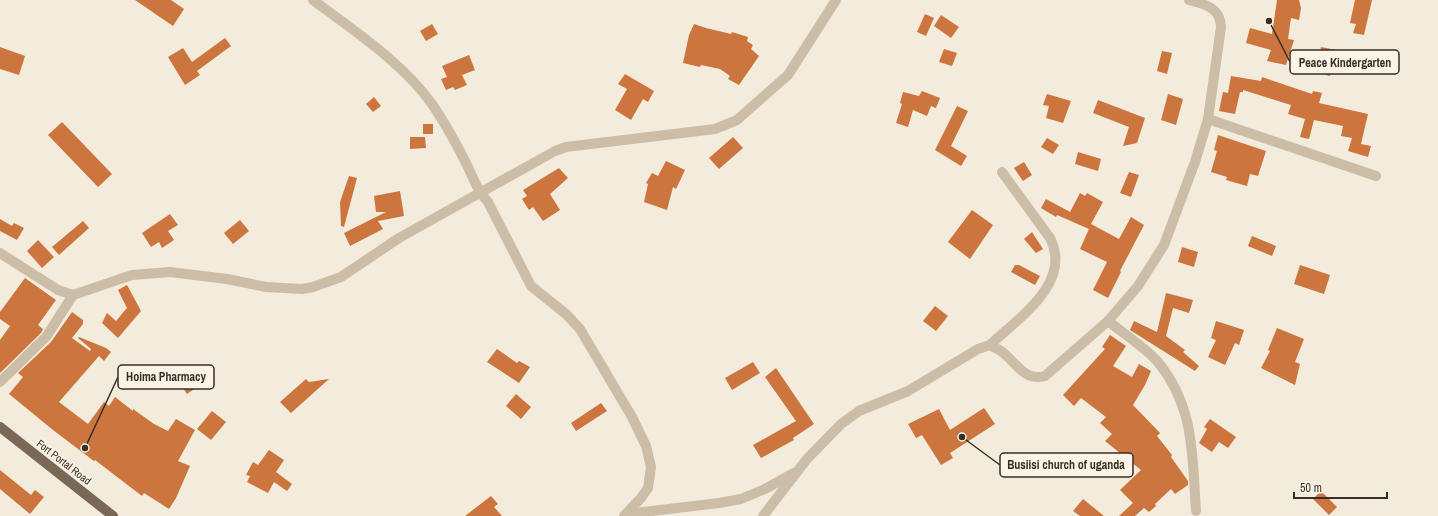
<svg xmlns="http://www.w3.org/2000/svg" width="1438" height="516" viewBox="0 0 1438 516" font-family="'Archivo Narrow',sans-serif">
	<rect width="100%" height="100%" fill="#f3ebdb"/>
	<g fill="#cc753f">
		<polygon points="135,0 171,0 184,9 173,26"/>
		<polygon points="1277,0 1299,0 1301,8 1299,20 1291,18 1288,39 1294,40 1286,65 1267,61 1271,50 1246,43 1250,28 1272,34"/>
		<polygon points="1355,0 1372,0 1364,35 1353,33 1356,24 1350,23"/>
		<polygon points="925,14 934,18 926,36 917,32"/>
		<polygon points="941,15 959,27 951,38 934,26"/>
		<polygon points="432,24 438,34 426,41 420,31"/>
		<polygon points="694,24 706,28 731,34 732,32 748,37 747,41 753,45 751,49 759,56 739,85 728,79 730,76 720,69 701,65 700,67 683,63 689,35"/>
		<polygon points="225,38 231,46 197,71 200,75 185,85 168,57 183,48 192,62"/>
		<polygon points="0,47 25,56 19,75 0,69"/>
		<polygon points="1321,47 1336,50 1330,76 1314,72"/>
		<polygon points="944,49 957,53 952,66 939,62"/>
		<polygon points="1162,51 1172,53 1167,74 1157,71"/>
		<polygon points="469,55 475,70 462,75 467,85 455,90 453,87 446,90 441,79 447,77 442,66"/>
		<polygon points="625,74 654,91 648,102 643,99 631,120 615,110 627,89 618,84"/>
		<polygon points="1231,76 1261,81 1262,77 1312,94 1313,91 1322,93 1319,103 1368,114 1361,144 1371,146 1368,157 1348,151 1352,138 1341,136 1343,126 1314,120 1309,139 1300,137 1305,119 1288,114 1291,105 1243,90 1243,92 1240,92 1235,114 1219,111 1223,92 1228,93"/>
		<polygon points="922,91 940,98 936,108 931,106 927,116 913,110 908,127 896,123 902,104 900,103 903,92 919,96"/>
		<polygon points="1047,94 1071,101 1063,123 1046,118 1049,106 1043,105"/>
		<polygon points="1168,94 1183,99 1176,125 1161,120"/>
		<polygon points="374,97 381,106 373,112 366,104"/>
		<polygon points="1098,100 1145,118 1137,143 1123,146 1129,127 1093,113"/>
		<polygon points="957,106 968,111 951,146 967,156 961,166 935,150"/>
		<polygon points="62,122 112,174 98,187 48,135"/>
		<rect x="423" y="124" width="10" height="10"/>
		<polygon points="1218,135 1266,151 1258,176 1250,174 1247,186 1226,180 1227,177 1211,172 1217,151 1214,150"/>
		<polygon points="410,137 425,137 426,148 410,149"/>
		<polygon points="733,137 743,148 719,169 709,158"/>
		<polygon points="1047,138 1059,145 1053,154 1041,147"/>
		<polygon points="1078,152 1101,159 1098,171 1075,164"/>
		<polygon points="666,161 685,170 676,189 673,187 667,210 644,202 648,184 646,183 652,173 658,176"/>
		<polygon points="1024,162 1032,175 1023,181 1014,168"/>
		<polygon points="559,168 568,178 550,194 560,210 543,221 533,207 529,210 522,199 527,196 523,190"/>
		<polygon points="1129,172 1139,175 1131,197 1120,193"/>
		<polygon points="349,176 357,178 344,227 341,226 340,202"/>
		<polygon points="400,191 404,216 378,221 383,229 350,246 344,233 386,212 376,212 374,196"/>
		<polygon points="1080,193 1085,196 1087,193 1103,202 1091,224 1119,239 1131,217 1144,225 1120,271 1121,272 1108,298 1093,290 1107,262 1080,249 1089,229 1057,215 1056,217 1041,208 1046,199 1070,212"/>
		<polygon points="972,210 993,225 970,259 948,242"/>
		<polygon points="170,214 178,225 168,231 174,240 162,248 159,242 151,247 142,233"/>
		<polygon points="0,219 12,226 14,223 24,228 17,240 0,231"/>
		<polygon points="240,220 249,231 233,244 224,233"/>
		<polygon points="83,221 89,228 59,255 52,247"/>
		<polygon points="1032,232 1043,249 1036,253 1024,239"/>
		<polygon points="1252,236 1276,246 1272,256 1248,246"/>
		<polygon points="38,240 54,257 42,268 27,251"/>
		<polygon points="1182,247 1198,252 1194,267 1178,262"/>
		<polygon points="1015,265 1019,265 1040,276 1035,285 1011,272"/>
		<polygon points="1300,265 1330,275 1324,294 1294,284"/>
		<polygon points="25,278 56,300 38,325 43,329 41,333 0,373 0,340 10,326 0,319 0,312"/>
		<polygon points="127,285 141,311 118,338 102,323 107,313 116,321 127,308 118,290"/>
		<polygon points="1166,293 1193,300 1189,313 1173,308 1166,336 1185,350 1183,352 1199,366 1195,371 1130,330 1134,321 1157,332"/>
		<polygon points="935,306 948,316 936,331 923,321"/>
		<polygon points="72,312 83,320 83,324 72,338 90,351 91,349 78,338 79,337 106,348 111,352 104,361 99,356 59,402 88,424 104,402 109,406 115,397 133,411 133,409 154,424 168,431 176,419 195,430 178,461 190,466 176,498 169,509 144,493 142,496 95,460 94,461 53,430 9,394 23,377 18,373 51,342"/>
		<polygon points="1216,321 1244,330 1239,345 1235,343 1225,365 1208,357 1216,340 1211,338"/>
		<polygon points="1277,328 1304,339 1295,362 1300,364 1295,385 1261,368 1270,351 1268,350"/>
		<polygon points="1110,335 1126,346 1113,366 1132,377 1139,364 1151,371 1145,385 1133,405 1160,433 1157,436 1172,455 1171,457 1188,481 1188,485 1175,494 1171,489 1155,504 1156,506 1149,512 1144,508 1135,516 1119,516 1133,503 1120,490 1141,470 1105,441 1112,434 1100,423 1106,417 1081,398 1074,406 1063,395 1105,349 1102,347"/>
		<polygon points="497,349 517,363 519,361 530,367 519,383 487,362"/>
		<polygon points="753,362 760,373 732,390 725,378"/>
		<polygon points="776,368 814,424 793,438 794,440 761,458 753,445 796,421 765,377"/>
		<polygon points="190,377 197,387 187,394 180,384"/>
		<polygon points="306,379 309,382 329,379 291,413 280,402"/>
		<polygon points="516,394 531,407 521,419 506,406"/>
		<polygon points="601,403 607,411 576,431 571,423"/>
		<polygon points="984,408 995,424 950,453 953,458 941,465 922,435 916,438 908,424 939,409 950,430"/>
		<polygon points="212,411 226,422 211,440 197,429"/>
		<polygon points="1210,419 1236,437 1228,448 1219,442 1212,452 1199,443 1207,429 1204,427"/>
		<polygon points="269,450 284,460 276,472 292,484 287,491 274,482 268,493 247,482 250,476 246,475 253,462 258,465"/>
		<polygon points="0,470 31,495 35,490 44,497 30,514 0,489"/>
		<polygon points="1321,491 1337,507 1329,515 1313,499"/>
		<polygon points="491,496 498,504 494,507 502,516 465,516"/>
		<polygon points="1083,499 1104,516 1080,516 1073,511"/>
	</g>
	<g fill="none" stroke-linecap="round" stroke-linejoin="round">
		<g stroke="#ccbda6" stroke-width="10">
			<path d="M313,0C353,30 403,63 432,104C445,123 456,143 466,163C473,177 477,191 488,202L531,286L566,314L580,329L632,417L646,446L651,467L648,488L641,498L624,516"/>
			<polyline points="1208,119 1376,176"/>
			<polyline points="0,253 58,290 73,295 132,275 170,272 227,279 266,287 302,289 313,287 341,277 399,238 555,151 566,147 715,129 737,120 788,75 836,0"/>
			<path d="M1108,321C1123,333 1147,349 1158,362C1195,408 1192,455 1196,511"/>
			<path d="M990,345C1018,318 1073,283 1050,238L1002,172"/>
			<polyline points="0,382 46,337 73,295"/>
			<polyline points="627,514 719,503 741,499 765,489 794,473"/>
			<path d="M763,516L807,459L841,424L859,411L908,391L978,349L990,345C993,347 998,349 1001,351C1016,362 1024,382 1045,376L1108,321L1138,286L1164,245L1195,162L1208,119L1221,27C1220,7 1206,5 1189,0"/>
		</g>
		<polyline stroke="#7a6857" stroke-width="10" points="0,427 113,516"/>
	</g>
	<g text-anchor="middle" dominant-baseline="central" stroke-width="3" stroke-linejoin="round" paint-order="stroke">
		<g font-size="11" fill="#372f27" stroke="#faf4e7">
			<text transform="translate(64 462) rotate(38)">Fort Portal Road</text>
		</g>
	</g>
	<path fill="none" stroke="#372f27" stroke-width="1.5" d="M1269 21L1290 62M85 448L118 377M962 437L1000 465"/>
	<g fill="#372f27" stroke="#faf4e7" stroke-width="1.5">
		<circle cx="1269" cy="21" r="4"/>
		<circle cx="85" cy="448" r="4"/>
		<circle cx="962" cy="437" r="4"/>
	</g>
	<g fill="#faf4e7" stroke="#372f27" stroke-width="1.5">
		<rect x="1290" y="50" width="109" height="24" rx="4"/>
		<rect x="118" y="365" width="96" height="24" rx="4"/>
		<rect x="1000" y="453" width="133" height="24" rx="4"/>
	</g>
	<g font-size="12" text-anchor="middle" font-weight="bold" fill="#372f27">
		<text x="1345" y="67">Peace Kindergarten</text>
		<text x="166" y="381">Hoima Pharmacy</text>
		<text x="1066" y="469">Busiisi church of uganda</text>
	</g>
	<path d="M1294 492v6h93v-6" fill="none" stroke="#372f27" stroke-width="2"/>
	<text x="1300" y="492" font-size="12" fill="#372f27" stroke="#faf4e7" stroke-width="3" paint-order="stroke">50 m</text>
</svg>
